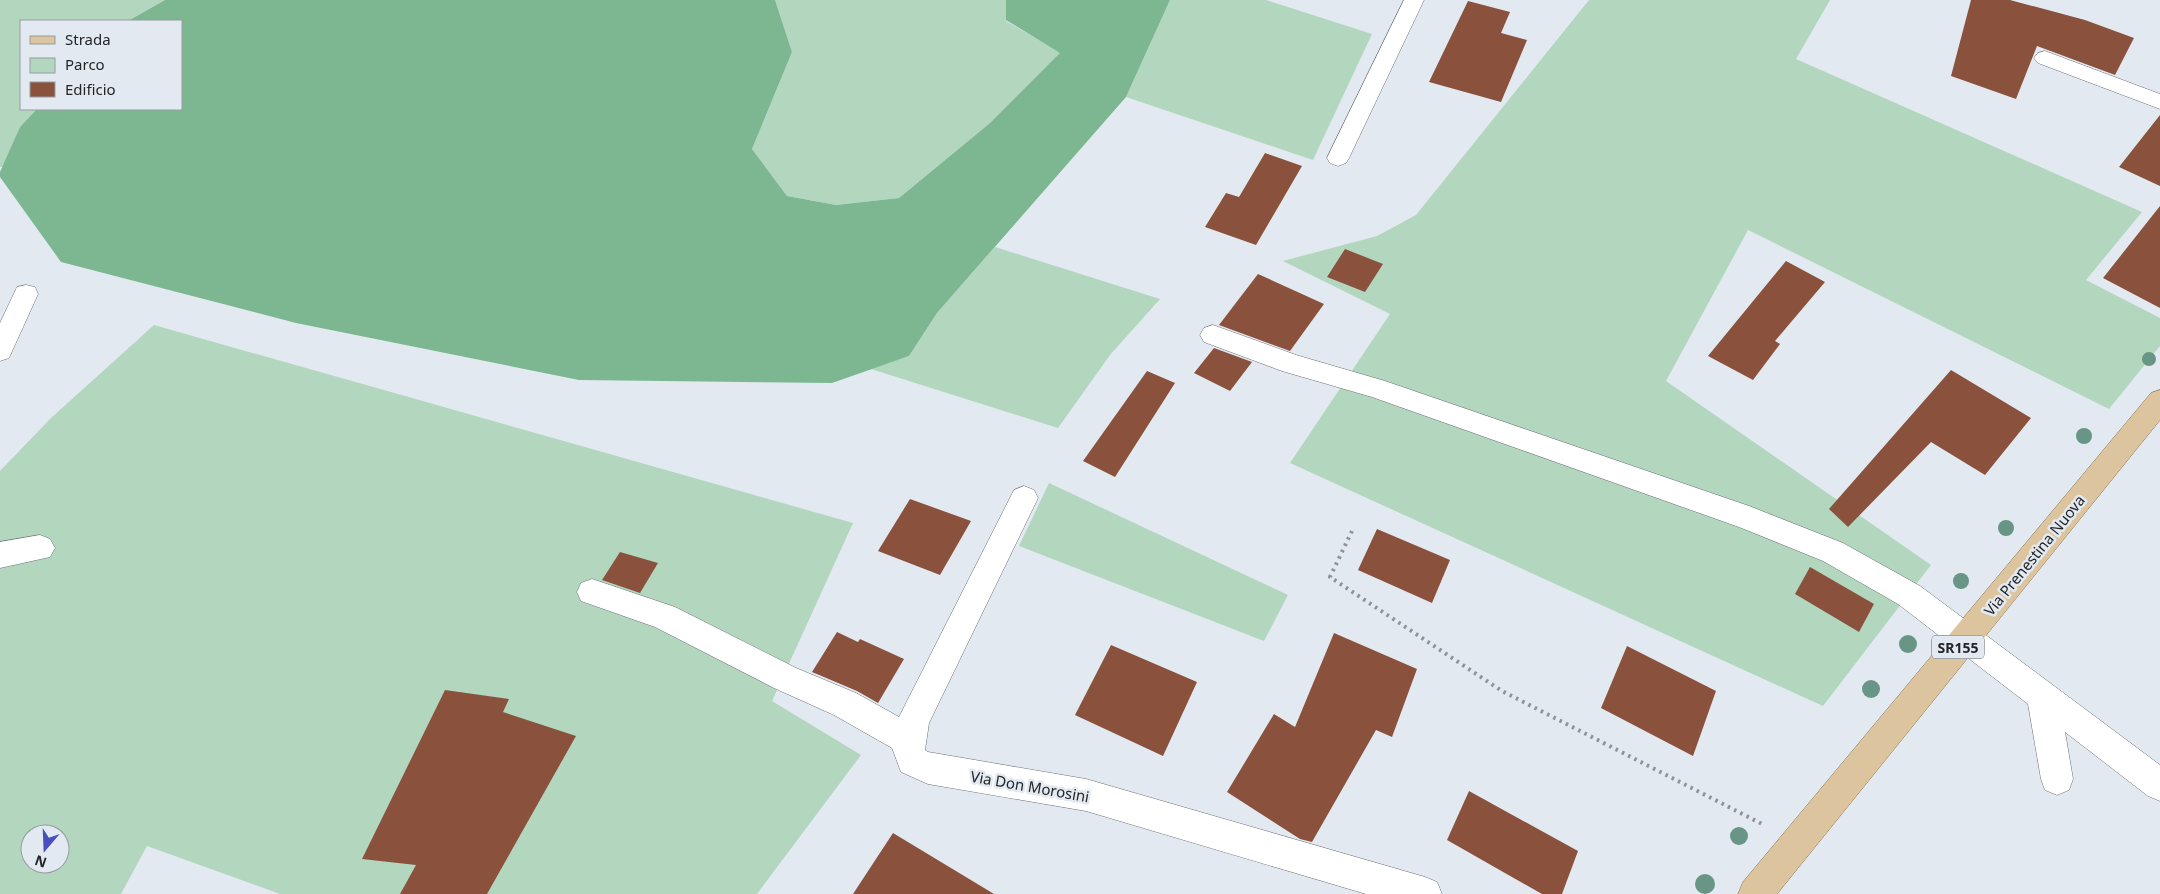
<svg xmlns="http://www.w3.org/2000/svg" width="2160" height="894" viewBox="0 0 2160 894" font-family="'Noto Sans',sans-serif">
	<rect width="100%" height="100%" fill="#e3e9f1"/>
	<g fill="#b2d7be" fill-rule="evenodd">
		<polygon points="0,0 165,0 128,21 21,21 21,109 37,109 20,127 3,167 0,167"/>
		<polygon points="775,0 1006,0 1006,21 1061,53 990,123 899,198 836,205 787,196 752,149 792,52"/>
		<polygon points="1170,0 1266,0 1372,34 1313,160 1126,97"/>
		<polygon points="1589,0 1830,0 1796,59 2142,212 2086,280 2160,318 2160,346 2109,409 1748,230 1666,381 1931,565 1823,706 1290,463 1390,314 1283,261 1377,236 1416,215"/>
		<polygon points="995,247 1160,299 1110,355 1058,428 871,369 909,356 937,313"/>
		<path d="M154,325L853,523L772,701L861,755L757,894H280L147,846L121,894H0V471L51,418ZM30,834H60V864H30Z"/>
		<polygon points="1049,483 1288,595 1264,641 1019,546"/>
	</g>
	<polygon fill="#7cb792" points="165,0 775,0 792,52 752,149 787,196 836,205 899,198 990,123 1060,53 1006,20 1006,0 1170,0 1126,97 937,313 909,356 832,383 579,380 296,323 61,262 0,177 0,172 20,127 37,109 181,109 181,21 128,21"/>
	<g fill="#8a523d">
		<polygon points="1971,0 2010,0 2085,20 2134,38 2115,75 2037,46 2016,99 1951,76"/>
		<polygon points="1468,1 1510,12 1501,33 1527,40 1501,102 1429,82"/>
		<polygon points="2160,115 2160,186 2119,167"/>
		<polygon points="1265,153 1302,166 1256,245 1205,227 1226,193 1239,197"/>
		<polygon points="2160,206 2160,308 2103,278"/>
		<polygon points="1345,249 1383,264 1365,292 1327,277"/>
		<polygon points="1786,261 1825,282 1775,341 1780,344 1753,380 1708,356"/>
		<polygon points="1258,274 1324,304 1290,351 1219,325"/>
		<polygon points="1214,348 1252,362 1230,391 1194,373"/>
		<polygon points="1951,370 2031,418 1985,475 1931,442 1848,527 1829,509"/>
		<polygon points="1147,371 1175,383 1115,477 1083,461"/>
		<polygon points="910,499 971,521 940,575 878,551"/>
		<polygon points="1377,529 1450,560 1432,603 1358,570"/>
		<polygon points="620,552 658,563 640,593 602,580"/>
		<polygon points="1810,567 1874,604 1859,632 1795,594"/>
		<polygon points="837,632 858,642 860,639 904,659 878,703 857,691 812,672"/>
		<polygon points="1334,633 1417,669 1392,737 1376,730 1312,842 1300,839 1227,792 1274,714 1295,727"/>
		<polygon points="1111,645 1197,682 1163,756 1075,715"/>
		<polygon points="1627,646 1716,691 1693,756 1601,708"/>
		<polygon points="445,690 509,699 503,712 576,736 487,894 400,894 416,865 362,859"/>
		<polygon points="1469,791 1578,851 1562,894 1542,894 1447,840"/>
		<polygon points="893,833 994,894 853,894"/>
	</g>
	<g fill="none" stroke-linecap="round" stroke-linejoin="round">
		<defs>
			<g id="minor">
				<polygon points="1404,0 1424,0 1349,158 1346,163 1338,166 1330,163 1327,158"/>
				<polygon points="2045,51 2160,94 2160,109 2038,63 2034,58 2038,53"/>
				<polygon points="26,285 35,287 38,294 9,358 0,361 0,323 17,287"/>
				<polygon points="1213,325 1296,355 1385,381 1749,506 1843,543 1920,586 2160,765 2160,801 2148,796 2065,732 2073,779 2069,790 2057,795 2045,790 2041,779 2028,704 1898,604 1823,561 1739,527 1372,397 1282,371 1204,342 1200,335 1204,328"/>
				<polygon points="1024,486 1034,490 1038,498 929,723 925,750 928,752 1086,779 1425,877 1437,882 1442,894 1366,894 1086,811 928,784 901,772 892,748 834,715 774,688 655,627 581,601 577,592 581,583 592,579 675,607 796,668 856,693 899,717 1014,490"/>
				<polygon points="40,535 50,539 55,548 50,557 0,568 0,542"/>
			</g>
			<polygon id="major" points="2160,390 2160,420 1777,894 1738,894 1743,882 2151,393"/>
		</defs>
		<use href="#minor" stroke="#6b7077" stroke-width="1"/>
		<use href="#major" stroke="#8c724b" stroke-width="1"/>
		<polyline stroke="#8f9399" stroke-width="4" stroke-dasharray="2.5 4.5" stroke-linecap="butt" points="1352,531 1330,577 1502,691 1764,825"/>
		<use href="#minor" fill="#fff" fill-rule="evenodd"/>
		<use href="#major" fill="#dcc49e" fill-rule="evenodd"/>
	</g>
	<g fill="#689585">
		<circle cx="2149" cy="359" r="7"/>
		<circle cx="2084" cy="436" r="8"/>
		<circle cx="2006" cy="528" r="8"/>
		<circle cx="1961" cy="581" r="8"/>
		<circle cx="1908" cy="644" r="9"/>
		<circle cx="1871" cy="689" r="9"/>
		<circle cx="1739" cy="836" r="9"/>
		<circle cx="1705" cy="884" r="10"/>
	</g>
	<g text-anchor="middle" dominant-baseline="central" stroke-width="5" stroke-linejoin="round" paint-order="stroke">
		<rect fill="#e3e9f1" stroke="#5d6064" stroke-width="1" x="1932" y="635.5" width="52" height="23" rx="4"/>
		<g font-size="14" font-weight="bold" fill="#232528">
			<text x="1958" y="647">SR155</text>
		</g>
		<g font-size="15" fill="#232528" stroke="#e3e9f1">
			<text transform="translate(2034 555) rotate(-51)">Via Prenestina Nuova</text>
			<text transform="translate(1030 786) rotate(10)">Via Don Morosini</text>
		</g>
	</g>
	<rect x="20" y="20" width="162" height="90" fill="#e3e9f1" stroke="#969ba1"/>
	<rect x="30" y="36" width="25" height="8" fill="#dcc49e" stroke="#969ba1"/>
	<text x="65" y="45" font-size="15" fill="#232528">Strada</text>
	<rect x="30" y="58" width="25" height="15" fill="#b2d7be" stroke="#969ba1"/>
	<text x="65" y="70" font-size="15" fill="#232528">Parco</text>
	<rect x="30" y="82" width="25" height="15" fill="#8a523d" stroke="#969ba1"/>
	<text x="65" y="95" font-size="15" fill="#232528">Edificio</text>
	<g transform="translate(45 849) rotate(199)"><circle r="24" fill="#e3e9f1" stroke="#969ba1"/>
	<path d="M0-4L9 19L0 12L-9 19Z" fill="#484dc2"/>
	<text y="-8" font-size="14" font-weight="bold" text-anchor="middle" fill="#232528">N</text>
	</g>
</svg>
